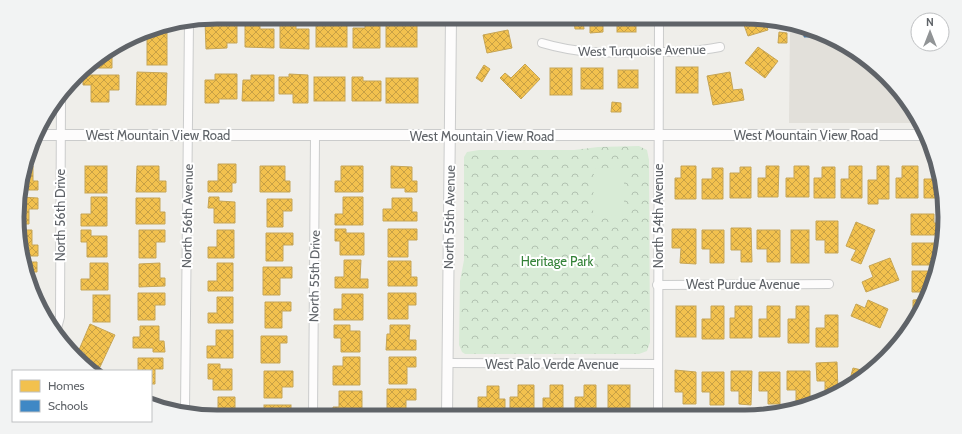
<svg xmlns="http://www.w3.org/2000/svg" width="962" height="434" viewBox="0 0 962 434" font-family="Cabin,sans-serif">
	<defs>
		<pattern id="park-crowns" width="20" height="18" patternUnits="userSpaceOnUse"><rect width="20" height="18" fill="#d8ebd6"/><path d="M2 6a3 3 0 1 1 6 0M12 15a3 3 0 1 1 6 0" fill="none" stroke="#b2c2b1"/></pattern>
		<pattern id="homes-cross-hatch" width="8" height="8" patternUnits="userSpaceOnUse"><rect width="8" height="8" fill="#f2c14e"/><path d="M0 0l8 8M0 8l8-8" fill="none" stroke="#c7a045"/></pattern>
		<pattern id="schools-cross-hatch" width="8" height="8" patternUnits="userSpaceOnUse"><rect width="8" height="8" fill="#3f88c5"/><path d="M0 0l8 8M0 8l8-8" fill="none" stroke="#366e9c"/></pattern>
	</defs>
	<rect width="100%" height="100%" fill="#efeeea"/>
	<polygon fill="#e2e0da" points="790,26 821,32 886,75 918,123 789,123"/>
	<polygon fill="url(#park-crowns)" points="639,146 647,150 649,160 650,342 647,351 639,354 465,354 462,352 459,345 460,281 464,260 464,157 467,152 479,150 574,150 598,147"/>
	<polygon fill="#d8ebd6" points="594,168 624,169 624,216 593,215"/>
	<g fill="url(#homes-cross-hatch)" stroke="#c6a556">
		<polygon points="590,17 603,17 603,32 590,33"/>
		<rect x="617" y="17" width="19" height="15"/>
		<rect x="679" y="17" width="21" height="8"/>
		<polygon points="741,17 765,21 768,30 748,36"/>
		<polygon points="245,20 260,20 260,29 274,29 274,48 245,47"/>
		<polygon points="365,20 380,20 380,48 353,48 353,28 365,28"/>
		<polygon points="574,20 583,20 584,29 575,29"/>
		<polygon points="205,21 237,21 237,43 227,43 227,48 206,49"/>
		<polygon points="280,21 296,21 296,29 309,29 309,49 280,48"/>
		<rect x="316" y="21" width="31" height="26"/>
		<rect x="386" y="22" width="31" height="25"/>
		<polygon points="508,30 512,48 487,53 483,35"/>
		<polygon points="779,32 787,33 787,43 778,43"/>
		<rect x="147" y="33" width="20" height="32"/>
		<polygon points="758,47 778,61 765,78 745,63"/>
		<polygon points="110,52 112,52 112,68 84,68"/>
		<polygon points="525,64 540,79 521,99 500,78 505,73 511,78"/>
		<polygon points="484,65 490,69 482,82 476,78"/>
		<rect x="676" y="67" width="22" height="26"/>
		<rect x="550" y="68" width="22" height="27"/>
		<rect x="581" y="68" width="22" height="21"/>
		<rect x="618" y="70" width="20" height="18"/>
		<polygon points="137,72 167,73 166,105 136,105"/>
		<polygon points="730,72 733,90 742,89 744,100 713,105 707,76"/>
		<polygon points="215,74 237,74 237,99 219,99 219,103 205,103 205,80 215,80"/>
		<polygon points="289,74 308,75 308,103 293,103 293,94 279,94 279,77 289,77"/>
		<polygon points="83,75 119,75 119,90 109,90 109,102 91,102 91,85 83,85"/>
		<polygon points="251,75 274,75 274,101 242,101 243,80 251,80"/>
		<rect x="314" y="77" width="31" height="24"/>
		<polygon points="352,77 363,77 363,81 381,81 381,101 352,101"/>
		<rect x="386" y="78" width="32" height="25"/>
		<polygon points="612,102 621,103 621,112 611,112"/>
		<polygon points="218,164 236,164 236,183 232,183 232,192 208,192 208,181 218,181"/>
		<polygon points="25,166 33,166 33,181 38,181 38,190 20,190 21,178"/>
		<rect x="85" y="166" width="22" height="27"/>
		<polygon points="137,166 159,166 159,181 166,181 166,192 136,192"/>
		<polygon points="260,166 285,166 285,181 290,181 290,192 260,192"/>
		<polygon points="341,166 363,166 363,192 335,192 335,181 341,181"/>
		<polygon points="391,166 412,167 412,181 417,181 417,192 405,192 405,188 391,188"/>
		<polygon points="681,166 696,166 696,199 675,199 675,178 681,178"/>
		<polygon points="766,166 779,166 778,197 758,197 758,178 766,178"/>
		<polygon points="794,166 809,166 809,197 786,197 786,178 794,178"/>
		<polygon points="849,166 862,166 862,198 841,198 841,179 849,179"/>
		<polygon points="877,166 889,166 889,199 878,199 878,204 868,204 868,180 877,180"/>
		<polygon points="902,166 918,166 918,198 896,198 896,178 902,178"/>
		<polygon points="740,167 751,167 751,198 730,198 730,173 740,173"/>
		<polygon points="822,167 835,167 835,198 814,198 814,178 822,178"/>
		<polygon points="933,167 935,167 941,198 924,198 924,179 933,179"/>
		<polygon points="712,168 723,168 723,199 702,199 702,179 712,179"/>
		<polygon points="20,197 38,198 38,209 29,209 29,224 19,224"/>
		<polygon points="91,197 107,197 107,226 81,226 81,214 91,214"/>
		<polygon points="209,197 219,197 219,201 235,202 235,223 214,223 214,208 208,208"/>
		<polygon points="343,197 363,197 363,225 335,225 335,214 343,214"/>
		<polygon points="136,198 160,198 160,212 165,212 165,224 136,224"/>
		<polygon points="392,198 412,198 412,212 417,212 417,221 383,221 383,209 392,209"/>
		<polygon points="267,199 292,199 292,211 283,211 283,227 267,227"/>
		<polygon points="911,214 934,214 934,223 944,223 941,235 911,235"/>
		<polygon points="816,221 838,221 838,253 825,253 825,240 816,240"/>
		<polygon points="856,222 875,230 861,264 851,260 856,250 846,246"/>
		<polygon points="731,228 751,228 752,262 741,262 741,250 731,250"/>
		<polygon points="335,229 346,229 346,233 364,233 364,255 340,255 340,241 335,241"/>
		<polygon points="388,229 417,229 417,240 408,240 408,257 388,257"/>
		<polygon points="672,229 696,229 696,264 680,263 681,248 672,248"/>
		<polygon points="19,230 32,230 32,245 38,245 38,256 26,256 26,251 21,251 19,243"/>
		<polygon points="81,230 91,230 91,236 107,236 107,257 87,257 87,242 81,242"/>
		<polygon points="139,230 165,230 165,242 156,242 156,258 139,258"/>
		<polygon points="217,230 234,230 234,258 208,258 208,247 217,247"/>
		<polygon points="702,230 724,230 724,263 710,263 710,249 702,249"/>
		<polygon points="757,230 780,230 780,262 767,262 767,249 757,249"/>
		<rect x="791" y="230" width="18" height="33"/>
		<polygon points="266,233 293,233 293,245 283,245 283,261 266,261"/>
		<polygon points="912,243 934,243 934,252 938,252 935,265 912,265"/>
		<polygon points="890,258 899,280 866,292 862,282 873,277 869,266"/>
		<polygon points="344,260 361,260 360,279 368,279 368,288 335,288 335,277 344,277"/>
		<polygon points="388,261 411,261 411,277 417,277 417,286 388,286"/>
		<polygon points="25,262 37,262 37,272 29,272"/>
		<polygon points="90,263 108,263 108,290 81,290 81,279 90,279"/>
		<polygon points="160,263 160,278 165,278 165,286 139,287 139,264"/>
		<polygon points="217,263 233,263 233,291 208,291 208,281 217,281"/>
		<polygon points="263,267 292,267 292,278 280,278 280,295 263,295"/>
		<polygon points="912,271 934,271 930,292 912,292"/>
		<polygon points="138,293 165,293 165,305 155,305 155,320 138,320"/>
		<polygon points="388,293 416,293 416,305 408,305 408,319 388,319"/>
		<polygon points="342,294 363,294 363,320 334,320 334,309 342,309"/>
		<rect x="93" y="295" width="17" height="27"/>
		<polygon points="217,297 233,297 233,323 208,323 208,313 217,313"/>
		<polygon points="926,299 913,322 913,300"/>
		<polygon points="868,300 888,309 880,328 851,316 856,304 865,308"/>
		<polygon points="265,302 291,302 291,311 282,311 282,328 265,328"/>
		<rect x="676" y="306" width="20" height="31"/>
		<polygon points="711,306 724,306 724,339 702,339 702,319 711,319"/>
		<polygon points="735,306 752,306 752,338 730,338 730,318 735,318"/>
		<polygon points="767,306 780,306 780,337 759,337 759,319 767,319"/>
		<polygon points="796,306 809,306 809,343 788,343 788,319 796,319"/>
		<polygon points="825,315 838,315 838,347 816,347 816,328 825,328"/>
		<polygon points="90,324 115,335 100,367 82,359 85,353 79,350"/>
		<polygon points="334,325 350,325 350,331 360,331 360,352 341,352 341,338 334,338"/>
		<polygon points="390,325 410,325 409,340 416,340 416,350 386,350 387,334 390,334"/>
		<polygon points="140,326 159,326 159,341 164,341 165,352 153,352 153,348 133,348 133,337 140,337"/>
		<polygon points="216,330 233,330 233,358 207,358 207,346 216,346"/>
		<polygon points="261,336 287,336 287,343 280,343 280,363 261,363"/>
		<polygon points="343,357 360,357 360,385 333,385 333,366 343,366"/>
		<polygon points="389,357 416,357 416,367 407,367 407,384 389,384"/>
		<polygon points="138,358 163,358 163,369 155,369 155,384 151,384 151,371 138,371"/>
		<polygon points="837,362 838,392 825,394 825,381 817,381 816,363"/>
		<polygon points="208,364 220,364 220,369 232,369 232,390 213,390 213,379 208,379"/>
		<polygon points="853,368 870,372 848,387"/>
		<polygon points="675,370 696,372 696,404 683,404 683,392 675,392"/>
		<polygon points="264,371 293,371 293,387 282,387 282,398 264,398"/>
		<polygon points="731,371 752,371 751,405 739,404 739,391 731,391"/>
		<polygon points="787,371 810,371 810,405 796,405 796,390 787,390"/>
		<polygon points="702,372 724,372 724,405 710,405 710,392 702,392"/>
		<polygon points="759,372 780,372 780,404 768,404 768,391 759,391"/>
		<polygon points="518,385 534,385 534,416 510,416 510,397 518,397"/>
		<polygon points="550,385 563,385 563,416 543,416 543,398 550,398"/>
		<polygon points="584,385 596,385 596,416 575,416 575,397 584,397"/>
		<rect x="608" y="385" width="22" height="31"/>
		<polygon points="487,386 499,386 499,399 505,399 505,416 478,416 478,397 487,397"/>
		<polygon points="387,389 416,389 416,400 406,400 406,416 387,416"/>
		<polygon points="339,391 362,391 362,417 333,417 333,407 339,407"/>
		<polygon points="218,397 235,397 235,417 209,415 209,414 218,414"/>
		<polygon points="151,403 167,403 167,407 151,404"/>
		<rect x="264" y="405" width="27" height="12"/>
	</g>
	<polygon fill="url(#schools-cross-hatch)" stroke="#497da9" points="804,29 821,32 829,37 804,37"/>
	<g fill="none" stroke-linecap="round" stroke-linejoin="round">
		<defs>
			<g id="minor">
				<path d="M542,43C579,54 607,53 646,52C671,52 695,52 720,47"/>
				<polyline points="657,285 829,284"/>
				<polyline points="56,332 60,317 61,97"/>
				<polyline points="447,363 658,364"/>
				<polyline points="185,411 189,22"/>
				<polyline points="658,416 659,17"/>
				<polyline points="313,417 315,136"/>
			</g>
			<g id="tertiary">
				<polyline points="37,135 926,135"/>
				<polyline points="447,416 451,17"/>
			</g>
		</defs>
		<use href="#minor" stroke="#cbcccc" stroke-width="10"/>
		<use href="#tertiary" stroke="#cbcccc" stroke-width="12"/>
		<use href="#minor" stroke="#fdfcfc" stroke-width="8"/>
		<use href="#tertiary" stroke="#fdfcfc" stroke-width="10"/>
	</g>
	<g text-anchor="middle" dominant-baseline="central" stroke-width="4" stroke-linejoin="round" paint-order="stroke">
		<g font-size="13" fill="#5f6368" stroke="#fff">
			<text transform="translate(642 50) rotate(-1)">West Turquoise Avenue</text>
			<text x="158" y="135">West Mountain View Road</text>
			<text x="806" y="135">West Mountain View Road</text>
			<text x="482" y="136">West Mountain View Road</text>
			<text transform="translate(60 215) rotate(-90)">North 56th Drive</text>
			<text transform="translate(187 216) rotate(-89)">North 56th Avenue</text>
			<text transform="translate(658 216) rotate(-90)">North 54th Avenue</text>
			<text transform="translate(449 217) rotate(-89)">North 55th Avenue</text>
			<text transform="translate(314 276) rotate(-89)">North 55th Drive</text>
			<text x="743" y="284">West Purdue Avenue</text>
			<text x="552" y="364">West Palo Verde Avenue</text>
		</g>
		<g font-size="13" fill="#348238" stroke="#fff">
			<text x="557" y="261">Heritage Park</text>
		</g>
	</g>
	<path d="M0 0H962V434H0ZM217 24H745A193 193 0 0 1 938 217V217A193 193 0 0 1 745 410H217A193 193 0 0 1 24 217V217A193 193 0 0 1 217 24Z" fill="#f2f3f3" fill-rule="evenodd"/>
	<path fill="none" stroke="#5f6368" stroke-width="5" d="M217 24H745A193 193 0 0 1 938 217V217A193 193 0 0 1 745 410H217A193 193 0 0 1 24 217V217A193 193 0 0 1 217 24Z"/>
	<rect x="12" y="370" width="140" height="52" fill="#ffffff" stroke="#bfc1c3"/>
	<rect x="20" y="380" width="20" height="12" fill="#f2c14e" stroke="#bfc1c3"/>
	<text x="48" y="390" font-size="12" fill="#5f6368">Homes</text>
	<rect x="20" y="400" width="20" height="12" fill="#3f88c5" stroke="#bfc1c3"/>
	<text x="48" y="410" font-size="12" fill="#5f6368">Schools</text>
	<g transform="translate(930 32)"><circle r="19" fill="#ffffff" stroke="#bfc1c3"/>
	<path d="M0-3L7 15L0 10L-7 15Z" fill="#919496"/>
	<text y="-6" font-size="11" font-weight="bold" text-anchor="middle" fill="#5f6368">N</text>
	</g>
</svg>
